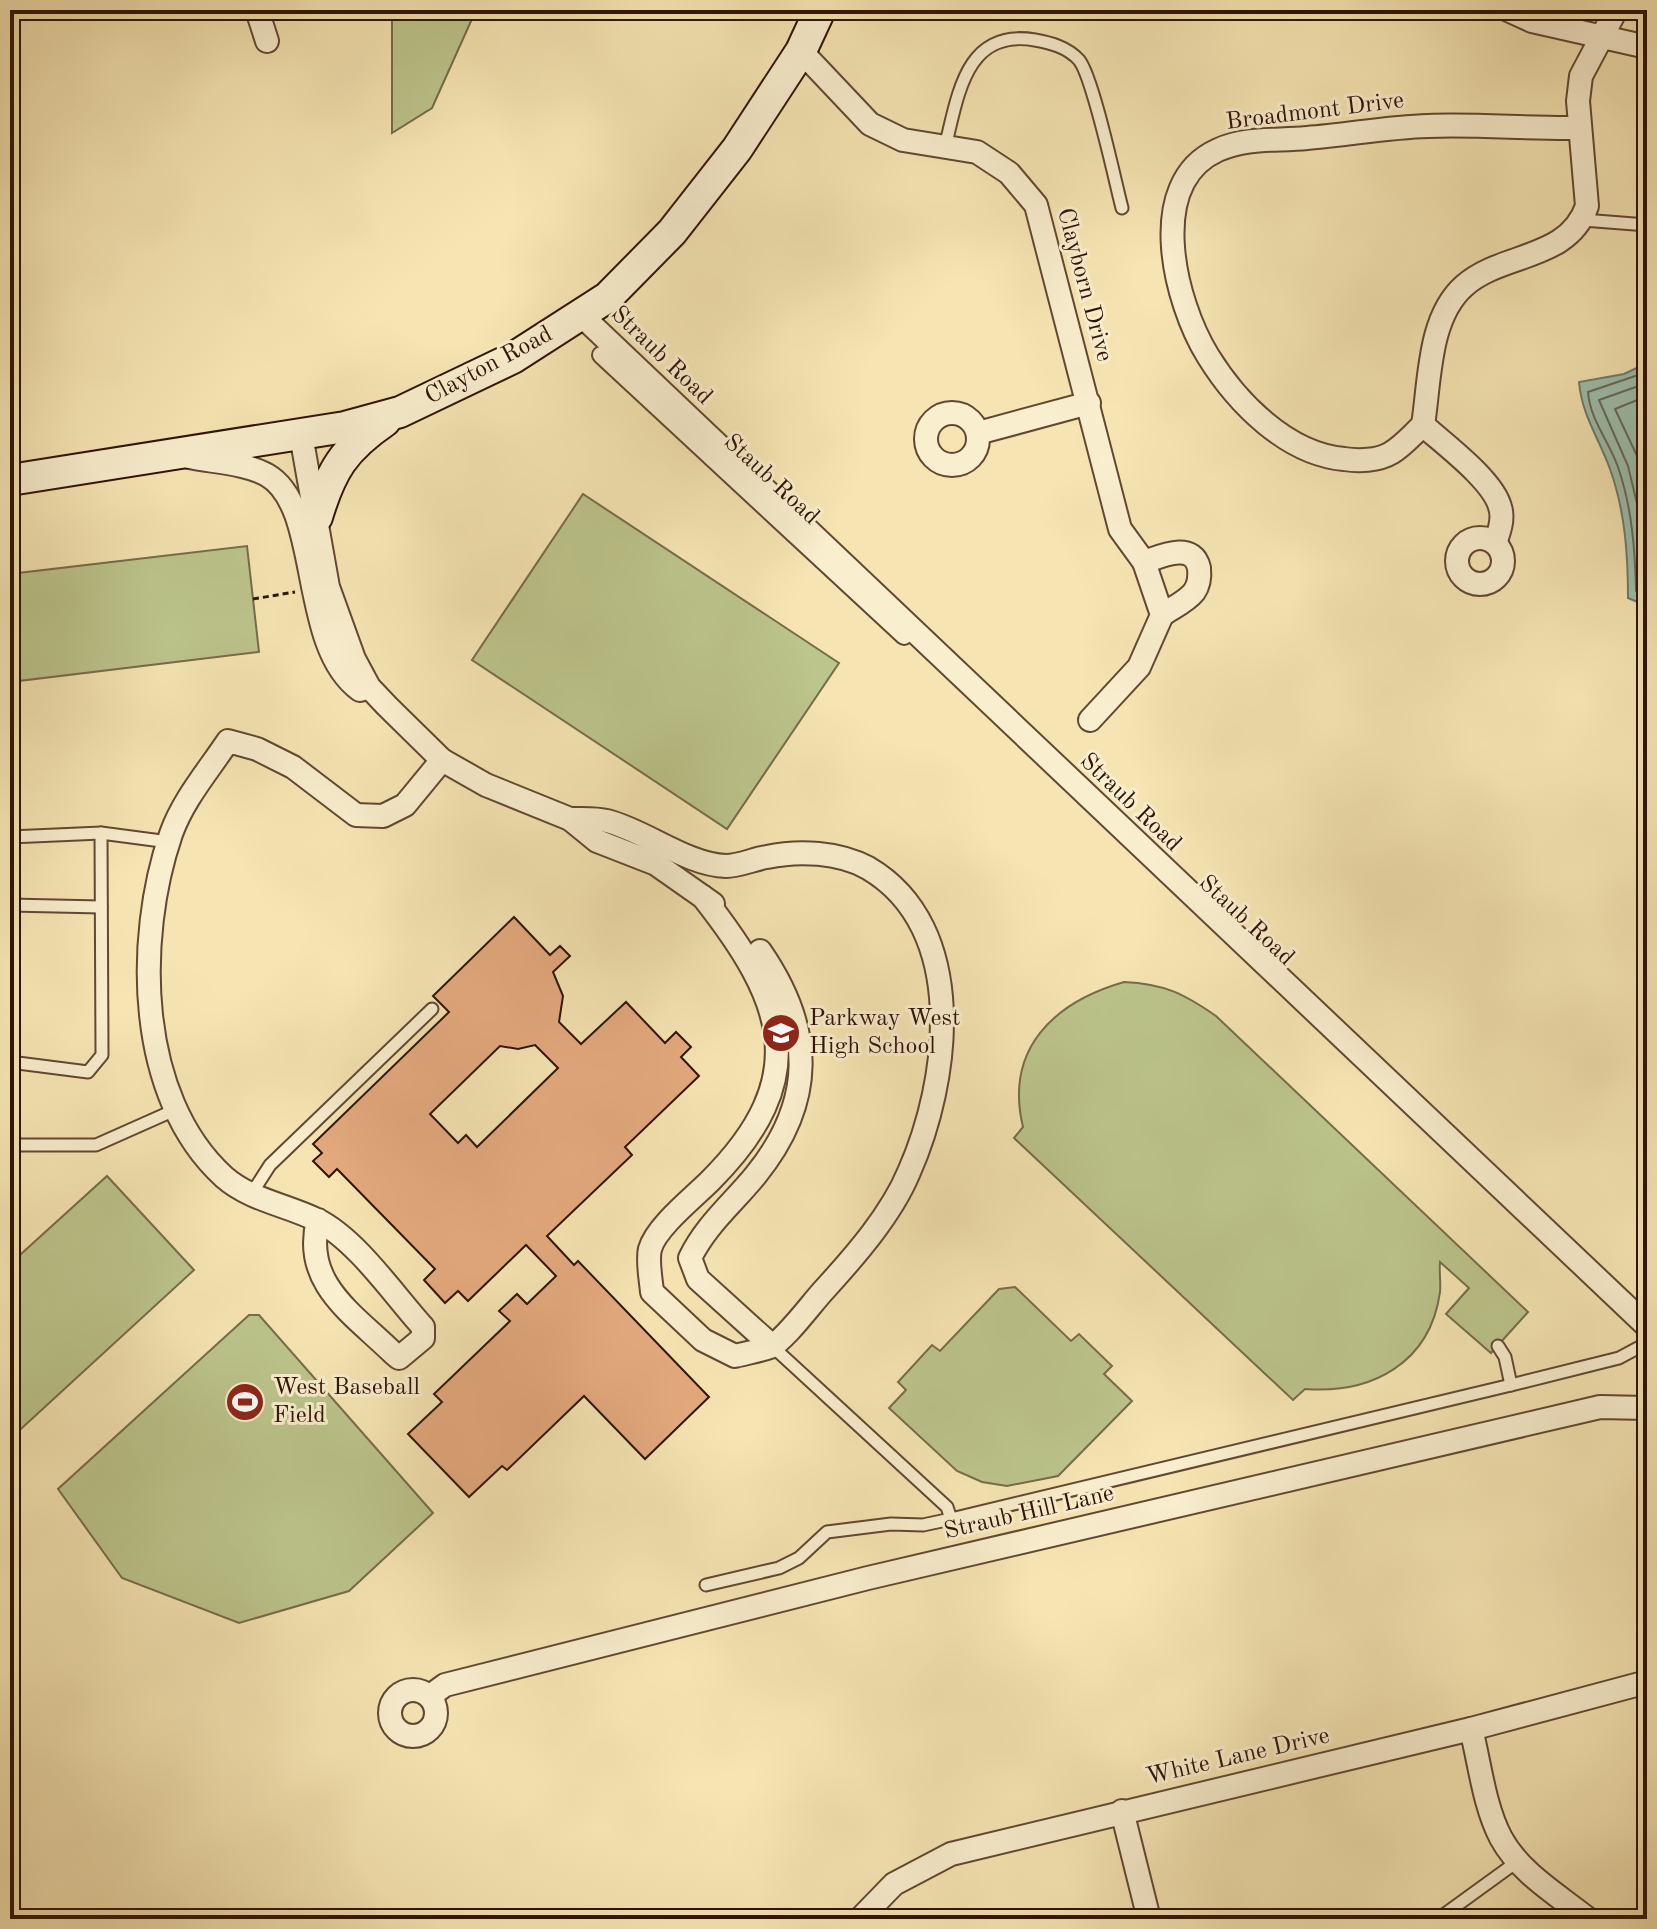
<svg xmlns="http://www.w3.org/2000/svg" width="1657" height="1929" viewBox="0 0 1657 1929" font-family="'Old Standard TT',serif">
	<rect width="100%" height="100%" fill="#f6e5b3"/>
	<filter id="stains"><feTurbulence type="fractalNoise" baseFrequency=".0025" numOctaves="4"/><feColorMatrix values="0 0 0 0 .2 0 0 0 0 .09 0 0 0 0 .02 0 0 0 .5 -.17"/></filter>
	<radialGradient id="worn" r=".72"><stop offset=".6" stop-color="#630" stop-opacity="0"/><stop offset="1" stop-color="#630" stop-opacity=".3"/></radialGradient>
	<g fill="#bcc58c" stroke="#766c4a" stroke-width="2">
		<polygon points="392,10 476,10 432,108 392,133"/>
		<polygon points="583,494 839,663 727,829 472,660"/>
		<polygon points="247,546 259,652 10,682 10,574"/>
		<path d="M1124,982C1164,984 1183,993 1216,1016L1528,1312L1491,1353L1446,1314L1469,1288L1440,1262C1439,1271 1441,1283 1440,1292C1430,1364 1371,1394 1305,1389L1293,1400L1014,1138L1023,1127C1004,1048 1055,1002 1124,982Z"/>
		<polygon points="107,1176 194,1270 10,1439 10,1264"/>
		<polygon points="1015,1287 1071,1341 1079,1334 1112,1366 1104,1374 1132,1401 1058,1476 1007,1486 982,1482 957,1471 889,1408 906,1390 898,1382 932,1345 940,1351 999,1289"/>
		<polygon points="249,1315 259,1315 433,1513 349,1591 239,1623 122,1578 58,1489"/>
	</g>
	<path fill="#9dbfae" stroke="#717a6b" stroke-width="2" d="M1647,363V606L1628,598C1628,554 1625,511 1610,469C1599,438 1582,416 1579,382L1624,374Z"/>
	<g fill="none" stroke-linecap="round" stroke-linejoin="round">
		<g stroke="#66695a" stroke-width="2">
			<path d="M1647,372L1588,392C1590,420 1609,441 1618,467C1632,508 1635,549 1636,591L1647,598"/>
			<polyline points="1647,383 1599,400 1628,466 1646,541 1647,587"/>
			<polyline points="1647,396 1615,409 1638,458 1647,494"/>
		</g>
	</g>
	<path fill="#e4aa7e" stroke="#2f1307" stroke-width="2" fill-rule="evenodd" d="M514,917L550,955L560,946L570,956L553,972L563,996L559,1022L581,1044L626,1002L665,1043L676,1032L691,1047L681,1057L699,1076L625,1147L632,1155L547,1236L574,1265L578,1261L709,1397L645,1459L584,1396L507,1470L502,1466L469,1497L408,1434L442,1402L434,1394L510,1321L499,1311L517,1294L527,1304L556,1276L526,1245L468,1301L458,1291L445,1303L424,1280L435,1269L337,1169L329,1177L313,1161L322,1153L313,1144L449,1012L433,996ZM535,1045L558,1068L477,1147L466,1135L458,1143L430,1114L500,1046L518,1049Z"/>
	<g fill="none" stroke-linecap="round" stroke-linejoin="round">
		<defs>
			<g id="service">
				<path d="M945,147C958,96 965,28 1035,40C1051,43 1067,47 1079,60C1093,77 1115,181 1122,208"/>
				<polyline points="1583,220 1647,225"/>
				<polyline points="10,837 101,833 169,842"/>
				<polyline points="10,905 101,907"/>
				<polyline points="10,1062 88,1072 102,1055 101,833"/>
				<polyline points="10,1145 96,1145 177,1109"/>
				<polyline points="252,1193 270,1165 432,1009"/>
				<polyline points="772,1346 947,1507 951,1519"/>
				<polyline points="1498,1346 1505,1357 1511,1385"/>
				<polyline points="706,1585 779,1568 799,1558 827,1532 891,1524 923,1525 951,1519 1511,1385 1619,1358 1647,1343"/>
				<polyline points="1453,1910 1461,1919"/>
				<polyline points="1438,1919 1518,1861"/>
			</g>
			<polyline id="pedestrian" points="601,355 904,636"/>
			<g id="minor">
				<polyline points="257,10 267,41"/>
				<polyline points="1508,10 1532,21 1647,47"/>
				<polyline points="801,51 870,124 903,140 977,152 1009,173 1036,205 1120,529 1144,562 1162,615 1139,667 1090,720"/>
				<polyline points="581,315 1647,1326"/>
				<circle cx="952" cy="439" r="26"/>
				<path d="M1423,425C1413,434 1403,446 1391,453C1378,461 1358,461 1344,459C1287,454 1237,403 1208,356C1175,303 1144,183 1218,150C1246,137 1277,141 1307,138C1348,135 1387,127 1428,126C1478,124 1529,129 1579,128"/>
				<path d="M1423,425C1430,381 1428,318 1464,286C1502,252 1568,261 1587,206L1578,101L1581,76L1616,10"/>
				<path d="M1423,425C1444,444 1493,480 1500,507C1504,519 1499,532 1495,543"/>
				<polyline points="978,433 1089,403"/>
				<polyline points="301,435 328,587 354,659 369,687 387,706 442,760 486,785 570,819 597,841 656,864 713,904"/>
				<path d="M189,457C213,462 246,463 267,475C323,507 298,645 360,690"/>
				<circle cx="1480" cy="561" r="23"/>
				<path d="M1144,562C1161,556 1193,541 1199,568C1200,577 1199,585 1194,592C1186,602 1172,608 1162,615"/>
				<path d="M570,819C582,819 595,818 607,821C644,830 687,865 726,866C739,866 754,859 767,857C799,850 839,852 868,868C970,928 949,1082 909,1172C891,1215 855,1256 824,1290C811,1304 785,1340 770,1347C759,1351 746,1353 735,1356L703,1340L652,1292C651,1280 647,1261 650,1249C656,1227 694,1197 710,1181C814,1077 785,1001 703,897"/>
				<path d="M760,951C814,1029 816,1101 755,1176C732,1204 706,1225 690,1258L698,1279L772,1346"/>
				<path d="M318,1220C302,1283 352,1313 393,1353L399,1358L423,1338V1327C394,1295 356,1239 317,1220C287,1205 250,1200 224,1177C136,1097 135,939 171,834C183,800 208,771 228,741L257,749L293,767L356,815L383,816L405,805L442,760"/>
				<circle cx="413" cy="1713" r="23"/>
				<polyline points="430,1696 445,1685 868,1578 1600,1407 1647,1408"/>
				<path d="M1471,1729C1480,1764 1484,1806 1501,1838C1520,1873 1558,1895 1588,1919"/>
				<polyline points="1122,1811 1149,1919"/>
				<polyline points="860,1919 894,1884 951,1854 1471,1729 1647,1682"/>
			</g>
			<g id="secondary">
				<polyline points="10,480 345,427 400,412 513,358 608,297 672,232 737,149 801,51 820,10"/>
				<path d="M317,517C331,470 344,449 385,421"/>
			</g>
		</defs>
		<use href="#service" stroke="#614832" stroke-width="15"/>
		<use href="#pedestrian" stroke="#614832" stroke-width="20"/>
		<use href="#minor" stroke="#614832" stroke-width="26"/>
		<use href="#secondary" stroke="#2f1307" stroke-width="34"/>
		<polyline stroke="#2f1307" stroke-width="3" stroke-dasharray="6 4" stroke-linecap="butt" points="253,599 295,592"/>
		<use href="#service" stroke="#f9eece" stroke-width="11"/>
		<use href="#pedestrian" stroke="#f9eece" stroke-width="16"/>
		<use href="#minor" stroke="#f9eece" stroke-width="22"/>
		<use href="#secondary" stroke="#f9eece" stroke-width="30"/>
	</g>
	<defs>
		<symbol id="school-disc" viewBox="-11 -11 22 22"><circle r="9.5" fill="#8f2418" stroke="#f9eece"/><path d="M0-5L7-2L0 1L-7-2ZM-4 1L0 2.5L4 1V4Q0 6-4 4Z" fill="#fff"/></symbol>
		<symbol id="stadium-disc" viewBox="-11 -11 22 22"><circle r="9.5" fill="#8f2418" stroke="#f9eece"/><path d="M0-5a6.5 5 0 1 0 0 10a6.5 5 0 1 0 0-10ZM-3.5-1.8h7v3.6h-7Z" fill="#fff"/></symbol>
	</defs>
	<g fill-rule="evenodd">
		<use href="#school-disc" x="759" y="1011" width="44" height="44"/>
		<use href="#stadium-disc" x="223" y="1380" width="44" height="44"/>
	</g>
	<g text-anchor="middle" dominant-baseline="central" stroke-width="6" stroke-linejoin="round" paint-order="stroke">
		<g font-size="24" fill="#2f1307" stroke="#f9eece">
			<text transform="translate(1315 112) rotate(-7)">Broadmont Drive</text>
			<text transform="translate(1084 285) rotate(75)">Clayborn Drive</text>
			<text transform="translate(661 356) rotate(44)">Straub Road</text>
			<text transform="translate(489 366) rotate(-28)">Clayton Road</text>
			<text transform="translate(771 480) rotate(43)">Staub Road</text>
			<text transform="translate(1130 803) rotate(44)">Straub Road</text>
			<text transform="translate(1246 921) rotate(43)">Staub Road</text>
			<text transform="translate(1029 1513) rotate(-13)">Straub Hill Lane</text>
			<text transform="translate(1238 1757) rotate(-13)">White Lane Drive</text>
		</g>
		<g font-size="24" fill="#2f1307" stroke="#f9eece" text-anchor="start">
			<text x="809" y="1019">Parkway West<tspan x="809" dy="28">High School</tspan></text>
			<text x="273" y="1388">West Baseball<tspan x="273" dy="28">Field</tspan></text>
		</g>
	</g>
	<rect width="1657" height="1929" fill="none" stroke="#f6e5b3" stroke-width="40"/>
	<rect x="12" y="12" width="1633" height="1905" fill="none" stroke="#2f1307" stroke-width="4"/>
	<rect x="20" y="20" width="1617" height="1889" fill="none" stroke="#2f1307" stroke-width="2"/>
	<rect width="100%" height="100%" filter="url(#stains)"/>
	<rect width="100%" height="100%" fill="url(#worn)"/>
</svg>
